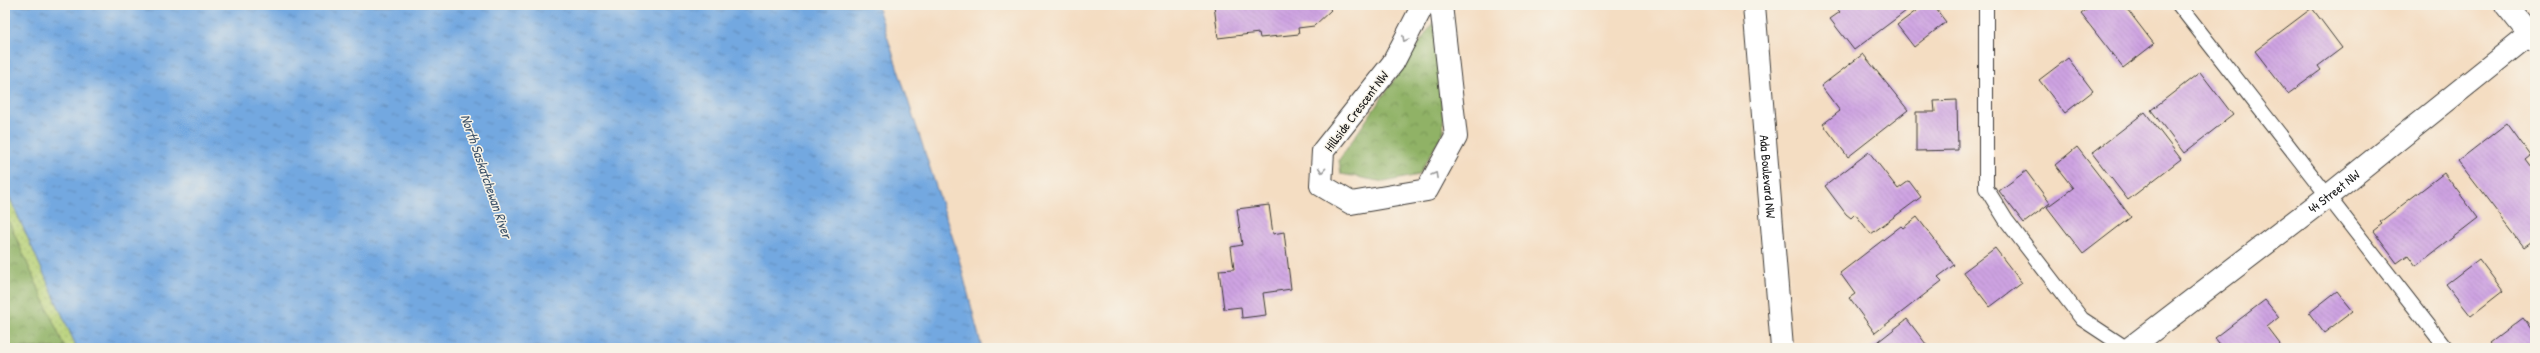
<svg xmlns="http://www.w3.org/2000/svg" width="2540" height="353" viewBox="0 0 2540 353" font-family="'Patrick Hand',sans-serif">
	<defs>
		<pattern id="grass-dots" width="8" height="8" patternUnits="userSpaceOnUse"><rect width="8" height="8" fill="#b5d075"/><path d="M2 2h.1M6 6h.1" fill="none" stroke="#9bb265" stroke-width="1.8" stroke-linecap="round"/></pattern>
		<pattern id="forest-crowns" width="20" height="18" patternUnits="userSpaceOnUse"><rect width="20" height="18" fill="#90b266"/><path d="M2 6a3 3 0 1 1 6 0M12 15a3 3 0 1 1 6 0" fill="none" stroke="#759053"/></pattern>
		<pattern id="water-ripples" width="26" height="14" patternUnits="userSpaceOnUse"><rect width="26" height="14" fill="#73a8e0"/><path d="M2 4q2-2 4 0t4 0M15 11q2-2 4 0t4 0" fill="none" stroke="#5e88b5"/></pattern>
		<pattern id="building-back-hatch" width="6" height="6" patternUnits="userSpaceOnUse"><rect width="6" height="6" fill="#cea3e2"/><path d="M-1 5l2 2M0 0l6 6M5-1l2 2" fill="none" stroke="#b08cc1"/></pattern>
	</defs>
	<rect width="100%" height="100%" fill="#f7f3e8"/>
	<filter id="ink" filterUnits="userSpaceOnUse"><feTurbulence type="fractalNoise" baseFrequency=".025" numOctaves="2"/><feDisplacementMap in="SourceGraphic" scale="8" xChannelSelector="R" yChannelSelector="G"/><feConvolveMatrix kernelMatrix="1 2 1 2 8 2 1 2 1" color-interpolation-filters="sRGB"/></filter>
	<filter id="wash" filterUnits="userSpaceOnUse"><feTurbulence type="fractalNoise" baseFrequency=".012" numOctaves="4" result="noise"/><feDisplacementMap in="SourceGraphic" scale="16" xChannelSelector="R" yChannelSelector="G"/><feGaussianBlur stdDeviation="0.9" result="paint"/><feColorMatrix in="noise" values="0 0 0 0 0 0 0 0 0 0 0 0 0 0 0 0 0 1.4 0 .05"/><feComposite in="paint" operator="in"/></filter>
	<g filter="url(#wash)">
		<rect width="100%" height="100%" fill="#f4ddc2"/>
		<polygon fill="url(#grass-dots)" stroke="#687648" points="5,187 77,348 5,348"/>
		<g fill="url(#forest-crowns)" stroke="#566741">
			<polygon points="1435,20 1444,131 1419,175 1384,182 1341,174 1339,160"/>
			<polygon points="5,213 65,348 5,348"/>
		</g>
		<polygon fill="url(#water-ripples)" stroke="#48627e" points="5,5 877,5 957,251 982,348 77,348 5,187"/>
		<g id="blocks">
			<g fill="url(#building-back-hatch)">
				<polygon points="1214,5 1326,5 1331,10 1314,26 1298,28 1299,34 1260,38 1259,33 1218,38"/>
				<polygon points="1834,5 1901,5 1906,11 1854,50 1830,19 1840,12"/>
				<polygon points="1924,5 1933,5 1946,22 1914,47 1897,25"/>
				<polygon points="2093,5 2124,5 2154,44 2123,68 2081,14"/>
				<polygon points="2312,8 2342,48 2318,66 2321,70 2288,94 2255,51"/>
				<polygon points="1863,54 1908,110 1848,157 1823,124 1840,111 1821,86"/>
				<polygon points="2068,58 2093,91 2065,113 2039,80"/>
				<polygon points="2200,72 2233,115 2184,153 2151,110"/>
				<polygon points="1957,100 1958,150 1916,151 1916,112 1935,112 1934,101"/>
				<polygon points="2145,112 2181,159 2128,200 2092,153"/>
				<polygon points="2507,123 2531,156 2526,160 2535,172 2535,239 2524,247 2458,161"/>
				<polygon points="2077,147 2131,217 2083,254 2047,207 2073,188 2055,165"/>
				<polygon points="1869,152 1898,189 1909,181 1921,197 1871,234 1855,214 1851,218 1846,214 1825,186"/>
				<polygon points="2026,171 2050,203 2024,223 1999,191"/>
				<polygon points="2444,173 2478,218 2416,266 2408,255 2397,263 2373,231 2382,224 2380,222"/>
				<polygon points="1269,205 1273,234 1284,232 1291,289 1263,293 1266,315 1242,318 1241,307 1224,309 1219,270 1234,269 1231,247 1242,245 1237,209"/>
				<polygon points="1917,217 1954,265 1938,277 1942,281 1875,333 1849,298 1855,294 1840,273 1901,226 1903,228"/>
				<polygon points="1995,248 2022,283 1990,307 1963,272"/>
				<polygon points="2479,259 2503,291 2471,316 2446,284"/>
				<polygon points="2337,291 2353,311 2324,333 2309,313"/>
				<polygon points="2265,300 2279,317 2267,327 2283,348 2223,348 2215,338"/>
				<polygon points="2523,318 2535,334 2535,348 2494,348 2490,343"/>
				<polygon points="1907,319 1929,348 1870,348"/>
			</g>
		</g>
	</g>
	<g filter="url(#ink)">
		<use href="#blocks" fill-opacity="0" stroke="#3c3935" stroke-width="1"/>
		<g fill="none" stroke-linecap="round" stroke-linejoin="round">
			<defs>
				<g id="lane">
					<polyline points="1986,5 1986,188 2006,220 2082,319 2126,348"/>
					<polyline points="2179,5 2446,348"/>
				</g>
				<g id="street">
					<polyline points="1423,5 1393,63 1323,151 1321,185 1351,203 1427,190 1456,137 1441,5"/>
					<path id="s1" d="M1754,5L1782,348"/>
					<polyline points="2506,5 2535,41"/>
					<path id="s2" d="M2130,348L2328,196L2535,30"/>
				</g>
			</defs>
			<use href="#lane" stroke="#3c3935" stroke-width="16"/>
			<use href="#street" stroke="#3c3935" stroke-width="24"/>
			<use href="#lane" stroke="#fff" stroke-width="14"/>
			<use href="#street" stroke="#fff" stroke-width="22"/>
		</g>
		<defs><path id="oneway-chevron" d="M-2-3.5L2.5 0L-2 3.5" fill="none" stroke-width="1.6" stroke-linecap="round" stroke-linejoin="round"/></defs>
		<g stroke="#999">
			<use href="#oneway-chevron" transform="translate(1405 39) rotate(118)"/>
			<use href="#oneway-chevron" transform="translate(1322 170) rotate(94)"/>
			<use href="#oneway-chevron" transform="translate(1435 175) rotate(-61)"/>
		</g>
	</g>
	<g text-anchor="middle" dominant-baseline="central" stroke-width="3" stroke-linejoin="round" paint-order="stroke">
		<g font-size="13" fill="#1c1c1c" stroke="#f7f3e8">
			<text transform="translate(1356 111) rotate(-53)">Hillside Crescent NW</text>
			<text stroke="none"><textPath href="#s1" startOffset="172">Ada Boulevard NW</textPath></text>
			<text stroke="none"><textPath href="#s2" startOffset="257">44 Street NW</textPath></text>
		</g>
		<g font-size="14" font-style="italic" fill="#3f546a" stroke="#f7f3e8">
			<text transform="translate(487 176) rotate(71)">North Saskatchewan River</text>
		</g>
	</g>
	<rect width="2540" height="353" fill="none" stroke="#f7f3e8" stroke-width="20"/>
</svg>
